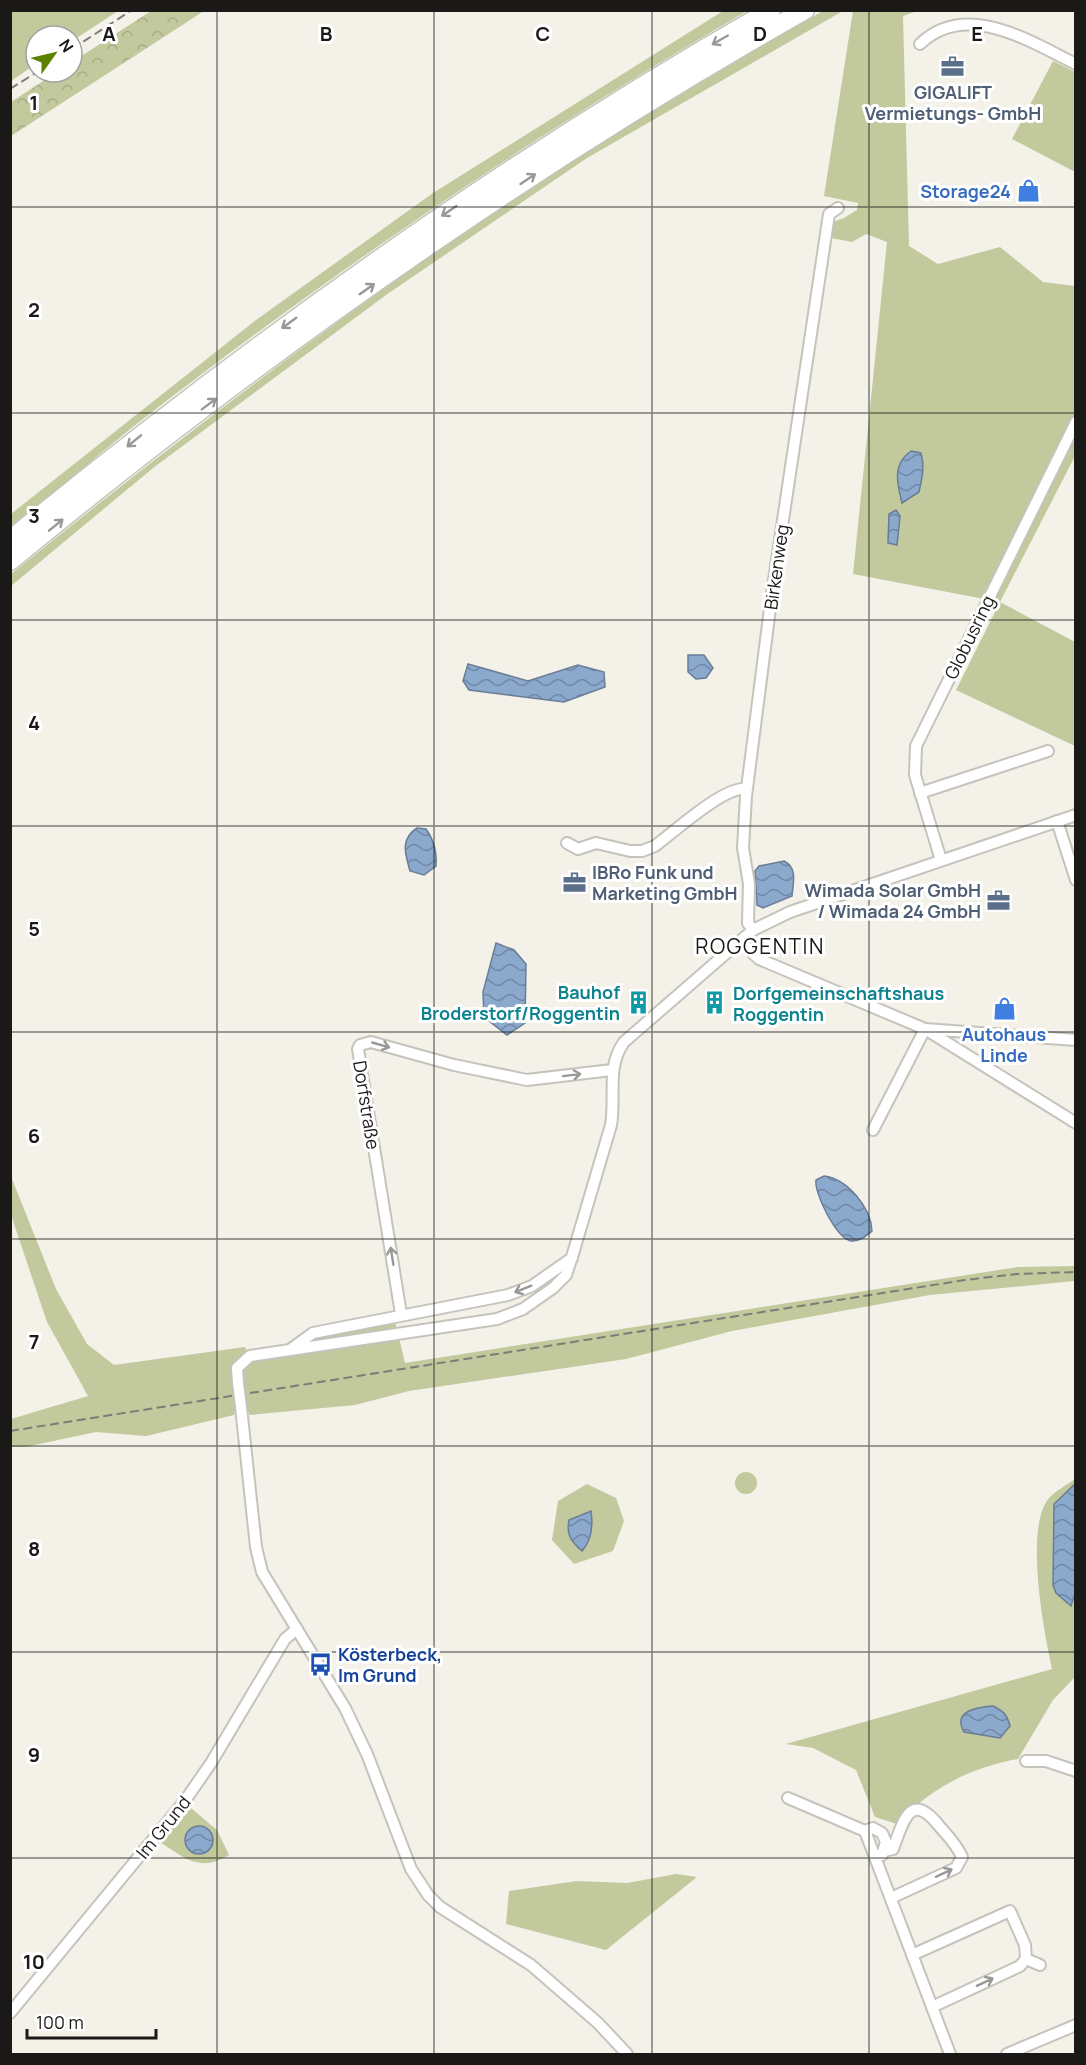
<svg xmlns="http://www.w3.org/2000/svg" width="1086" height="2065" viewBox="0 0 1086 2065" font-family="Manrope,sans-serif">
	<defs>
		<pattern id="forest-crowns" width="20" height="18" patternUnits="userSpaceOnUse" patternTransform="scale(1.5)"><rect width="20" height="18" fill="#c1c99d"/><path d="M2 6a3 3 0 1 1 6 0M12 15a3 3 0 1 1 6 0" fill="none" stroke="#a5ac86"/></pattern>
		<pattern id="water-waves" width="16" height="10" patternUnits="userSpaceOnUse" patternTransform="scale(1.5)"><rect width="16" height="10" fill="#8ba8cd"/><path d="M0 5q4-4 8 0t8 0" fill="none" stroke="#7188a5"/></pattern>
	</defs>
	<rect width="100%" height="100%" fill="#f4f1e9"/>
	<g fill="#c1c99d">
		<polygon points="10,11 11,10 118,11 72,41 72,36 36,36 36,64 11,81"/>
		<path d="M723,11H747C537,133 335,270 143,419C98,454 55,493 11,529V514L256,320L433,193Z"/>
		<path d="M823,11H843L587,158L386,295L153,468L11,586V574C195,425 384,282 583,153C661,103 742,57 823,11Z"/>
		<polygon points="853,11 917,11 903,16 909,246 938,264 1000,247 1043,282 1075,286 1075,456 1000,602 1075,642 1075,746 956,690 1000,602 853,574 887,242 866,234 852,242 831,238 833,222 844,218 857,210 858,203 824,196"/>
		<polygon points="1053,61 1075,72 1075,172 1012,139"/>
		<polygon points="10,1174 56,1289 87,1344 114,1365 245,1347 250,1362 303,1350 304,1340 394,1317 405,1363 1018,1267 1075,1266 1075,1281 930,1295 732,1331 626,1359 409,1391 355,1405 250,1415 245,1406 236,1407 234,1415 146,1436 96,1432 25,1447 11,1447 11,1419 88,1396 47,1322 11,1215"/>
		<circle cx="746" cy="1483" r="11"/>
		<path d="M1075,1479V1677L1053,1700L1018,1759C971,1767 929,1789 897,1824L875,1817L856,1770L813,1748L786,1744L1052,1669C1044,1632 1024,1528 1049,1498C1055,1491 1067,1485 1075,1479Z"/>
		<polygon points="587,1484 616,1498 624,1521 613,1551 574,1564 552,1540 558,1501"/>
		<path d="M185,1803L217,1830L229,1855C198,1874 183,1856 155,1839Z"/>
		<polygon points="676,1874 697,1877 606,1950 506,1924 509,1891 577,1881 627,1883"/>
	</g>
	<polygon fill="url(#forest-crowns)" points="151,11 204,11 11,136 11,102 57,72 72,72 72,62"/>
	<g fill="url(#water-waves)" stroke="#697d96" stroke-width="1.5">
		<path d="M911,451L921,453C925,467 922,478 919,492L902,503C897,483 892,464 911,451Z"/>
		<polygon points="896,510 900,516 897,545 888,543 889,514"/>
		<polygon points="688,655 704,655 713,668 706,678 696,679 688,672"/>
		<polygon points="468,664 528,681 578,665 604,672 605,687 564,702 469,690 463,681"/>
		<path d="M417,828L426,829C434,840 437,852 436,866L424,875L410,871C405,853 400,839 417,828Z"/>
		<path d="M784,861C798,868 793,883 792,896L763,908L757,905L755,871L759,866Z"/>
		<polygon points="496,943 514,950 526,964 525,1023 507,1035 484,1017 483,992"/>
		<path d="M824,1176C848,1179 871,1208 872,1231C866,1236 859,1242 851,1241C836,1238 814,1193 816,1180Z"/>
		<polygon points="1075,1484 1076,1590 1071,1606 1056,1593 1053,1585 1054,1504"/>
		<path d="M591,1511C593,1525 592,1540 582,1551C571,1541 566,1535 569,1520Z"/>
		<path d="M993,1706C1003,1711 1007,1714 1010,1726L1000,1738L964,1732C952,1711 977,1707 993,1706Z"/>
		<circle cx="199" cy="1840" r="14"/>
	</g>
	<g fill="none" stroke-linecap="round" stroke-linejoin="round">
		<defs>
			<g id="minor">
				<path d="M920,44C966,0 1029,41 1076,64"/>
				<polyline points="920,793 1048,751"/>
				<polyline points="1057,821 1076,880"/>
				<path d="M567,843L578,849L596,843L630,851H642L655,846C674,832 724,786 746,789"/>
				<polyline points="941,860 915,775 916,746 1076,422"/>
				<polyline points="753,930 748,923 749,884 743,848 746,796 772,593 829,214 838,208"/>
				<polyline points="740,941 759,959 925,1029 1076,1040"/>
				<polyline points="873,1130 925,1029 1076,1123"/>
				<polyline points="401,1314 358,1049 360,1045 371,1042 454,1065 527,1080 612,1070"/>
				<polyline points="291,1349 313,1333 508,1295 532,1286 572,1258"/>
				<path d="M238,1383L237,1368L250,1356L497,1319L523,1309L553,1288L566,1275L572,1257L611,1125C616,1096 606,1067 624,1042L753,930L790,912L1076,815"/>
				<polyline points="241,1407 256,1547 262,1572 345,1708 367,1754 411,1869 428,1895 440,1907 531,1965 598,2023 627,2054"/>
				<polyline points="1026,1761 1046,1761 1076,1771"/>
				<polyline points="788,1798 865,1831 950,2054"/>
				<polyline points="865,1831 873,1828 882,1833 886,1842 882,1855"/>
				<path d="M884,1851L893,1849C904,1819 911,1790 940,1827C948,1836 957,1845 962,1857L956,1868L891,1898"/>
				<polyline points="912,1955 1010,1911 1025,1945 1026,1959 1020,1966 932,2007"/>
				<polyline points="1026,1959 1040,1965"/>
				<polyline points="10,2013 184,1802 211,1763 285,1639 297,1629"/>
				<polyline points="1007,2054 1076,2025"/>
			</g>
			<g id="motorway">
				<path d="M10,540C250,344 502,163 771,10"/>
				<path d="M10,561C259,356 524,169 805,10"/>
			</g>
		</defs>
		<use href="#minor" stroke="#c6c3bc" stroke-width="14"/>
		<use href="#motorway" stroke="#c6c3bc" stroke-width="21"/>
		<use href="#minor" stroke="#fff" stroke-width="10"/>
		<use href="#motorway" stroke="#fff" stroke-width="18"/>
		<g stroke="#7e7c77" stroke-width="2" stroke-dasharray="9 4.5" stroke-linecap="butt">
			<polyline points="72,49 132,10"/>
			<polyline points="10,89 37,72"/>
			<polyline points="10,1431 965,1280 1017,1274 1076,1272"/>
		</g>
		<defs>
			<polyline id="minor-bridge" points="238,1383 241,1407"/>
		</defs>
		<use href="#minor-bridge" stroke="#c6c3bc" stroke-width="14" stroke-linecap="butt"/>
		<use href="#minor-bridge" stroke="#fff" stroke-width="10"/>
	</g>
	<defs><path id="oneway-shaft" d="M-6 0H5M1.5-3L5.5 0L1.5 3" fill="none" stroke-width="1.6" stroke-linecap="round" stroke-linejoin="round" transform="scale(1.5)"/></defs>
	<g stroke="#989897">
		<use href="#oneway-shaft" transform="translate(720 40) rotate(150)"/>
		<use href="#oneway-shaft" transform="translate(528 179) rotate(-34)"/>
		<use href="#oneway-shaft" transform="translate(449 211) rotate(146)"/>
		<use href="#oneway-shaft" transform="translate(367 289) rotate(-35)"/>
		<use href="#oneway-shaft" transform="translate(289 323) rotate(144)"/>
		<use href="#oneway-shaft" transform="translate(209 404) rotate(-37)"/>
		<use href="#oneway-shaft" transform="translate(134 441) rotate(141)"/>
		<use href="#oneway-shaft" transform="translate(56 525) rotate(-39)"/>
		<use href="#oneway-shaft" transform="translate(381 1045) rotate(16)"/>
		<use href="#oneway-shaft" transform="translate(572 1075) rotate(-7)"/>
		<use href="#oneway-shaft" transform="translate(392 1256) rotate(-99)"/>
		<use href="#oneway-shaft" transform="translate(523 1289) rotate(158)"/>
		<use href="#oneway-shaft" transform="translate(944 1873) rotate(-25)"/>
		<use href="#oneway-shaft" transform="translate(985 1982) rotate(-25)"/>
	</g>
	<path fill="none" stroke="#1a1917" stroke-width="1.5" stroke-opacity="0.55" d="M217,10V2054M434,10V2054M652,10V2054M869,10V2054M10,207H1076M10,413H1076M10,620H1076M10,826H1076M10,1032H1076M10,1239H1076M10,1446H1076M10,1652H1076M10,1858H1076"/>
	<defs>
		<symbol id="office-bare" viewBox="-9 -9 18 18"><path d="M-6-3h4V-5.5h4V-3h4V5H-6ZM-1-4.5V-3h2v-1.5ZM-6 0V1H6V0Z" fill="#5c6f8a" stroke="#fff" stroke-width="2.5" paint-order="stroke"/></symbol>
		<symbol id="shop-bare" viewBox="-9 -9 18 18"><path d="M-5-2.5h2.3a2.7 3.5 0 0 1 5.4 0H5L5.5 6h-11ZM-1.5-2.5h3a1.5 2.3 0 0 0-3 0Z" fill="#3f7fe0" stroke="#fff" stroke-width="2.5" paint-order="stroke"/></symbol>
		<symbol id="building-bare" viewBox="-9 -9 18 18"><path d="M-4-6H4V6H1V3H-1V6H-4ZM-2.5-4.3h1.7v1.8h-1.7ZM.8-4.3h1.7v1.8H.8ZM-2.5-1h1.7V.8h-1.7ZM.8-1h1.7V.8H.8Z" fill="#0f9aa8" stroke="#fff" stroke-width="2.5" paint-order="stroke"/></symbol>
		<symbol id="bus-bare" viewBox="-9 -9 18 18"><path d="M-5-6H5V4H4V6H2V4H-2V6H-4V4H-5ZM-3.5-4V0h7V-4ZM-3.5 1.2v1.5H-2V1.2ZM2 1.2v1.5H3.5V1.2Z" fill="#1a4fb4" stroke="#fff" stroke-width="2.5" paint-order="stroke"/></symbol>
	</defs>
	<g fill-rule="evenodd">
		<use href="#office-bare" x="936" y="50" width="33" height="33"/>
		<use href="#shop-bare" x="1012" y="174" width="33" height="33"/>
		<use href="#office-bare" x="558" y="866" width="33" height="33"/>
		<use href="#office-bare" x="982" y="884" width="33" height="33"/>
		<use href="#building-bare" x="622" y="986" width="33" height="33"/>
		<use href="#building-bare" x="698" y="986" width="33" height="33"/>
		<use href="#shop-bare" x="988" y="992" width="33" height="33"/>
		<use href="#bus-bare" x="304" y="1648" width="33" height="33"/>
	</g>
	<g text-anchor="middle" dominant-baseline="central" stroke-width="6" stroke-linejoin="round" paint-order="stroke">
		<g font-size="18" font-weight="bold" fill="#4e5e75" stroke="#fff">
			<text x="953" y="92">GIGALIFT<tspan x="953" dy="21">Vermietungs- GmbH</tspan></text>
			<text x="592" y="872" text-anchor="start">IBRo Funk und<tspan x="592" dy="21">Marketing GmbH</tspan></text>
			<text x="981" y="890" text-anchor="end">Wimada Solar GmbH<tspan x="981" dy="21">/ Wimada 24 GmbH</tspan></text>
		</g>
		<g font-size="18" font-weight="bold" fill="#366cbe" stroke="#fff" text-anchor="end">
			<text x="1011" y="191">Storage24</text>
			<text x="1004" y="1034" text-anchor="middle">Autohaus<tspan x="1004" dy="21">Linde</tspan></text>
		</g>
		<g font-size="18" fill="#1a1917" stroke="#fff">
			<text transform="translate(776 567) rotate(-82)">Birkenweg</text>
			<text transform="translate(969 637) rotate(-64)">Globusring</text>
			<text transform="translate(367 1105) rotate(81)">Dorfstraße</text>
			<text transform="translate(163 1827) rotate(-51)">Im Grund</text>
		</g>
		<g font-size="18" font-weight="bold" fill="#0d838f" stroke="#fff" text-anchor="end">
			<text x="620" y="992">Bauhof<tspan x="620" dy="21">Broderstorf/Roggentin</tspan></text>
			<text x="733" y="993" text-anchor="start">Dorfgemeinschaftshaus<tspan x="733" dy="21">Roggentin</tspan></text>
		</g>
		<g font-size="18" font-weight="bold" fill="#164399" stroke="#fff" text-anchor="start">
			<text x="338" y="1654">Kösterbeck,<tspan x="338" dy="21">Im Grund</tspan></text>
		</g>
		<g font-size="21" letter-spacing="1.5" fill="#1a1917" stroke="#fff">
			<text x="760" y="946">ROGGENTIN</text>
		</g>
	</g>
	<g font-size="20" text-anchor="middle" font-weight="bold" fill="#1a1917" stroke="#fff" stroke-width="6" stroke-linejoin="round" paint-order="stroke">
		<text x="109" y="41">A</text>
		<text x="326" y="41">B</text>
		<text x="543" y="41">C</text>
		<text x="760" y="41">D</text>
		<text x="977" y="41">E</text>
		<text x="34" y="110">1</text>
		<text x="34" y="317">2</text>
		<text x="34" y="523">3</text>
		<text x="34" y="730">4</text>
		<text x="34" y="936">5</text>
		<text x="34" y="1143">6</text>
		<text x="34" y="1349">7</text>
		<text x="34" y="1556">8</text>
		<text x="34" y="1762">9</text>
		<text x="34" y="1969">10</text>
	</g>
	<rect width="1086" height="2065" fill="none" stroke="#1a1917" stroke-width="24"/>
	<g transform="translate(54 54) rotate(56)"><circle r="28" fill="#ffffff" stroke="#a3a3a2" stroke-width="1.5"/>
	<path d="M0-4.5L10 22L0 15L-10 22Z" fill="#5a8100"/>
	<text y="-9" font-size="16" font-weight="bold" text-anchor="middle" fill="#1a1917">N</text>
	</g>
	<path d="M27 2029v9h129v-9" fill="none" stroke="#1a1917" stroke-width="3"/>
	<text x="36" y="2029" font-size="18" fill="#1a1917" stroke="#ffffff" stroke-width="4.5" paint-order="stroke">100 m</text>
</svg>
